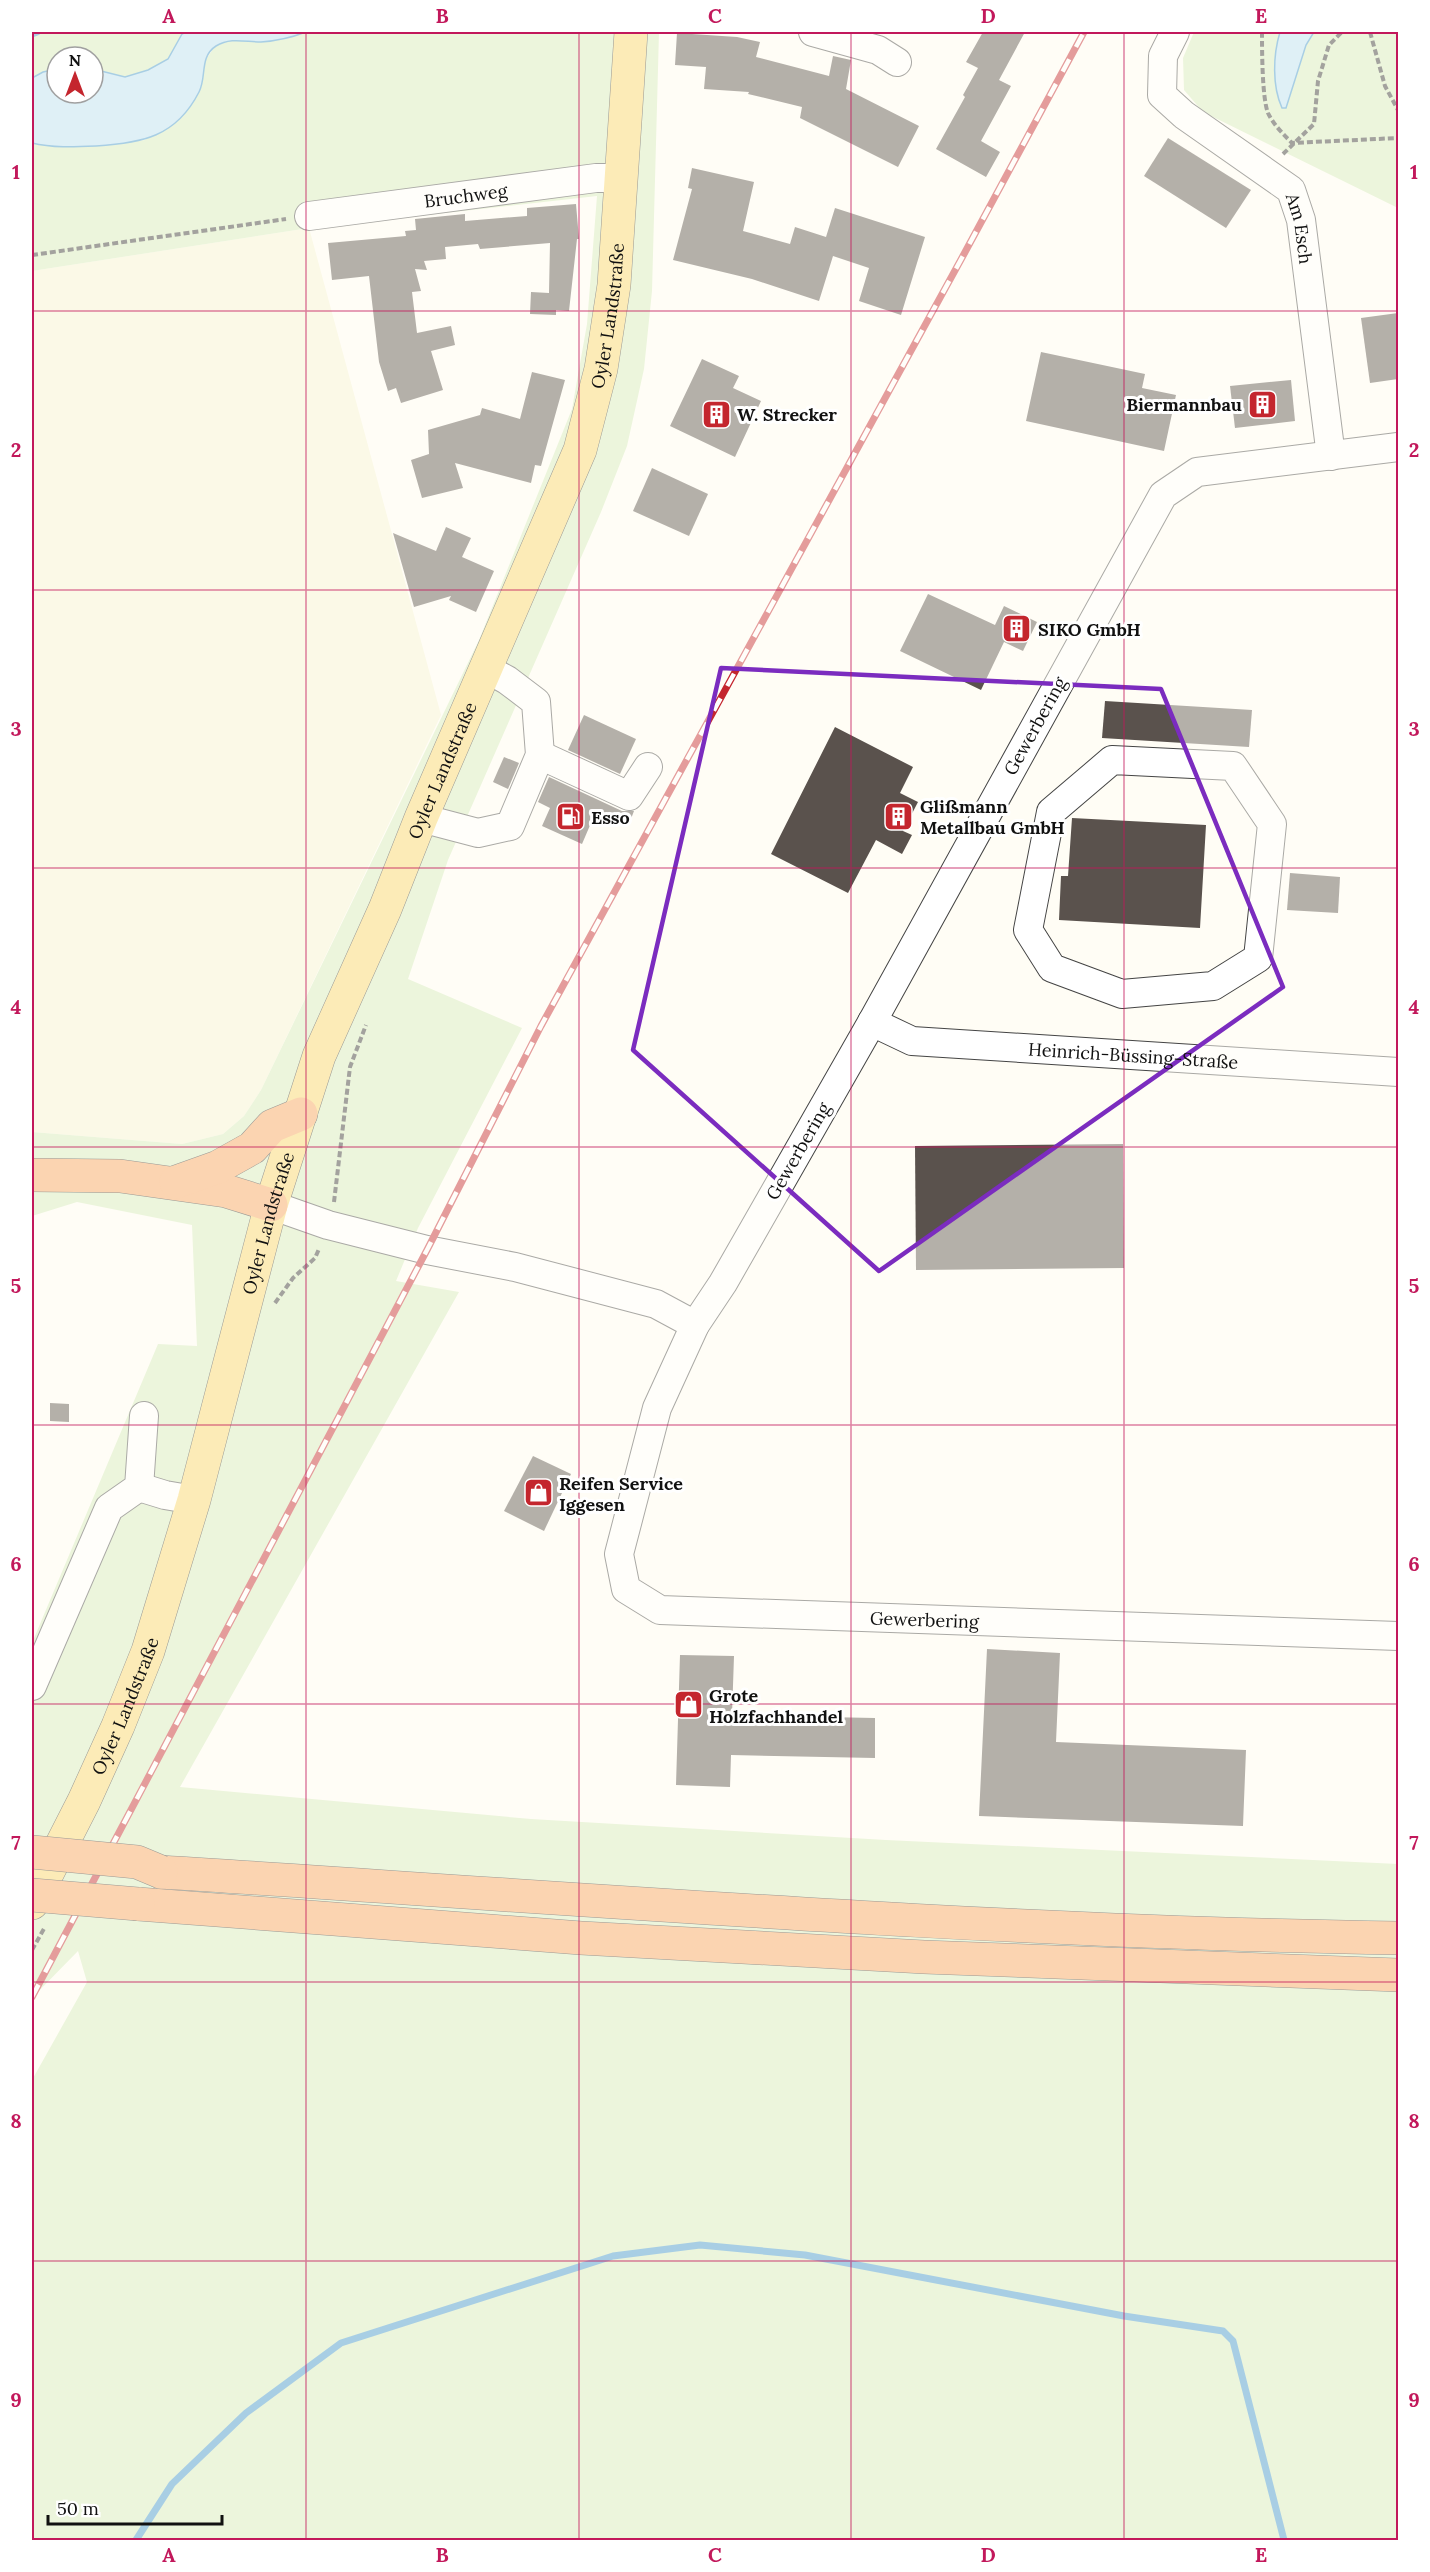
<svg xmlns="http://www.w3.org/2000/svg" width="1430" height="2572" viewBox="0 0 1430 2572" font-family="Lora,serif">
	<rect width="100%" height="100%" fill="#fffdf5"/>
	<polygon fill="#f6f3d4" points="309,228 441,715 261,1090 244,1116 223,1134 182,1144 32,1132 32,271"/>
	<g fill="#d5ebbd">
		<polygon points="32,32 186,32 182,34 168,59 148,70 125,77 93,69 93,57 57,57 57,69 43,72 32,78"/>
		<polygon points="306,32 659,32 652,291 644,369 627,446 601,512 448,860 408,979 522,1028 418,1228 396,1281 459,1292 180,1787 531,1819 886,1840 1398,1864 1398,2540 32,2540 32,2080 87,1982 78,1951 32,1998 32,1643 158,1344 197,1346 192,1225 77,1202 32,1216 32,1132 182,1144 223,1134 244,1116 261,1090 479,640 572,409 587,324 597,196 309,228 32,271 32,143 76,147 145,140 200,90 205,61 215,46 235,39 260,42"/>
		<polygon points="1194,32 1398,32 1398,208 1203,112 1184,90 1183,58"/>
	</g>
	<g fill="#b9e0f7" stroke="#3f96cf" stroke-width="1.5">
		<path d="M186,32H306C293,37 275,41 261,42C245,42 231,37 216,46C199,57 207,77 199,92C176,137 142,143 96,146C74,147 52,148 32,143V78L43,72L57,69V93H93V69L125,77L148,70L168,59L182,34Z"/>
		<path d="M1280,32H1314L1306,45L1286,108H1282C1272,86 1273,55 1280,32Z"/>
	</g>
	<g fill="none" stroke-linecap="round" stroke-linejoin="round">
		<g stroke="#3f96cf" stroke-width="7">
			<polyline points="32,34 37,32"/>
			<polyline points="136,2540 172,2484 246,2413 341,2343 613,2256 700,2245 805,2255 1124,2316 1223,2331 1233,2341 1284,2540"/>
		</g>
	</g>
	<g fill="#5a524d">
		<polygon points="983,32 1025,32 999,80 1011,86 981,141 1000,152 986,177 936,149 965,97 963,95 978,68 966,62"/>
		<polygon points="677,33 737,37 760,42 756,57 829,76 833,56 851,60 846,89 919,126 898,167 800,118 802,107 748,94 749,92 704,89 706,67 675,65"/>
		<polygon points="1168,138 1251,190 1226,228 1144,176"/>
		<polygon points="692,168 754,182 743,231 790,244 795,227 826,237 835,208 925,237 901,315 859,301 869,268 833,256 819,301 752,279 673,260 692,189 688,188"/>
		<polygon points="576,204 579,239 577,239 569,311 556,310 556,315 530,314 531,292 549,293 550,243 480,249 478,244 445,247 446,259 424,261 427,270 415,269 421,291 412,292 417,333 451,326 455,345 431,351 443,390 401,403 396,388 388,391 379,362 369,276 332,280 328,243 406,236 405,231 416,230 415,219 465,214 465,221 527,216 527,208"/>
		<polygon points="1398,313 1398,379 1370,383 1361,318"/>
		<polygon points="1041,352 1145,374 1142,388 1176,395 1164,451 1026,421"/>
		<polygon points="702,359 739,376 733,388 761,401 735,457 670,426"/>
		<polygon points="532,372 565,380 541,466 535,465 531,483 455,463 463,488 422,498 411,460 429,454 428,430 480,415 482,408 520,419"/>
		<polygon points="1291,380 1295,421 1235,428 1230,386"/>
		<polygon points="652,468 708,494 689,536 633,511"/>
		<polygon points="446,527 471,538 462,557 494,571 476,612 449,600 451,596 414,607 393,533 436,551"/>
		<polygon points="928,594 995,625 1004,606 1037,622 1023,651 1004,642 981,690 900,651"/>
		<polygon points="1105,701 1252,710 1249,747 1102,738"/>
		<polygon points="584,715 636,739 620,774 568,750"/>
		<polygon points="835,727 913,767 900,793 918,802 903,831 912,835 902,854 876,840 848,893 771,854"/>
		<polygon points="504,757 519,763 508,789 493,782"/>
		<polygon points="549,777 622,811 634,811 629,824 597,809 582,844 542,826 550,808 538,802"/>
		<polygon points="1072,818 1206,825 1200,928 1059,920 1061,876 1068,876"/>
		<polygon points="1290,873 1340,877 1338,913 1287,910"/>
		<polygon points="1123,1144 1124,1268 916,1270 915,1146"/>
		<polygon points="50,1403 69,1404 69,1422 50,1421"/>
		<polygon points="533,1456 571,1474 544,1531 504,1511"/>
		<polygon points="987,1649 1060,1653 1056,1742 1246,1750 1243,1826 979,1816"/>
		<polygon points="680,1655 734,1656 732,1715 875,1718 875,1758 731,1755 730,1787 676,1785"/>
	</g>
	<g fill="none" stroke-linecap="round" stroke-linejoin="round">
		<defs>
			<g id="minor">
				<polyline points="813,32 878,50 897,62"/>
				<path id="s1" d="M1175,32L1163,56L1162,95L1184,115L1291,190L1301,220L1331,456"/>
				<path id="s2" d="M309,216L596,178H622"/>
				<path id="s3" d="M1398,447L1197,472L1163,495L872,1022L723,1283L695,1325L657,1408L619,1554L626,1589L660,1610L1398,1636"/>
				<polyline points="540,755 629,796 648,767"/>
				<polygon points="1112,760 1233,766 1272,824 1258,958 1213,986 1122,994 1052,968 1028,930 1051,812"/>
				<polyline points="421,818 478,833 510,826 540,755 536,702 507,680 487,669"/>
				<path id="s4" d="M872,1022L912,1041L1398,1072"/>
				<polyline points="271,1205 328,1225 427,1250 515,1267 656,1304 695,1325"/>
				<polyline points="139,1487 165,1495 194,1500"/>
				<polyline points="32,1686 109,1508 139,1487 144,1416"/>
			</g>
			<g id="major">
				<path id="s5" d="M32,1903L84,1801L118,1726L148,1651L194,1500L271,1205L319,1056L385,909L421,818L580,450L601,369L614,285L631,32"/>
			</g>
			<g id="highway">
				<polyline points="32,1175 120,1176 226,1191 271,1205"/>
				<polyline points="176,1182 218,1167 252,1148 272,1126 301,1114"/>
				<path d="M161,1872C573,1898 985,1932 1398,1938"/>
				<polyline points="138,1904 581,1938 924,1957 1398,1975"/>
			</g>
		</defs>
		<use href="#minor" stroke="#444" stroke-width="30"/>
		<use href="#major" stroke="#222" stroke-width="34"/>
		<use href="#highway" stroke="#222" stroke-width="34"/>
		<g stroke="#333" stroke-width="4" stroke-dasharray="6 3" stroke-linecap="butt">
			<path d="M1262,32C1262,49 1262,98 1268,113C1273,124 1283,134 1292,143L1398,138"/>
			<polyline points="1370,32 1385,86 1398,110"/>
			<polyline points="1283,154 1314,124 1318,81 1329,45 1342,32"/>
			<polyline points="32,255 286,219"/>
			<polyline points="334,1202 350,1067 366,1025"/>
			<polyline points="275,1303 293,1278 315,1258 319,1249"/>
			<polyline points="32,1950 45,1927"/>
		</g>
		<use href="#minor" stroke="#fff" stroke-width="28"/>
		<use href="#major" stroke="#f9d66b" stroke-width="33"/>
		<use href="#highway" stroke="#f5a25d" stroke-width="33"/>
		<defs>
			<polyline id="rail" points="32,1997 427,1250 541,1026 964,254 1084,32"/>
		</defs>
		<use href="#rail" stroke="#c4262e" stroke-width="7"/>
		<use href="#rail" stroke="#fff" stroke-width="4.5" stroke-dasharray="14" stroke-linecap="butt"/>
		<defs>
			<g id="highway-bridge">
				<polyline points="32,1852 137,1862 161,1872"/>
				<polyline points="32,1895 138,1904"/>
			</g>
		</defs>
		<use href="#highway-bridge" stroke="#222" stroke-width="34" stroke-linecap="butt"/>
		<use href="#highway-bridge" stroke="#f5a25d" stroke-width="33"/>
	</g>
	<path d="M0 0H1430V2572H0ZM721,668L1161,689L1283,987L879,1271L633,1050Z" fill="#fffdf5" fill-opacity=".55" fill-rule="evenodd"/>
	<path fill="none" stroke="#7b2cbf" stroke-width="4.5" stroke-linejoin="round" d="M721,668L1161,689L1283,987L879,1271L633,1050Z"/>
	<path fill="none" stroke="#c2185b" stroke-width="1.5" stroke-opacity="0.55" d="M306,32V2540M579,32V2540M851,32V2540M1124,32V2540M32,311H1398M32,590H1398M32,868H1398M32,1147H1398M32,1425H1398M32,1704H1398M32,1982H1398M32,2261H1398"/>
	<defs>
		<symbol id="building-square" viewBox="-11 -11 22 22"><rect x="-9" y="-9" width="18" height="18" rx="4" fill="#c4262e" stroke="#fff"/><path d="M-4-6H4V6H1V3H-1V6H-4ZM-2.5-4.3h1.7v1.8h-1.7ZM.8-4.3h1.7v1.8H.8ZM-2.5-1h1.7V.8h-1.7ZM.8-1h1.7V.8H.8Z" fill="#fff"/></symbol>
		<symbol id="fuel-square" viewBox="-11 -11 22 22"><rect x="-9" y="-9" width="18" height="18" rx="4" fill="#c4262e" stroke="#fff"/><path d="M-5.5-6h7V0h2V4h1.3V-2.5L3-4.5l.8-.8L6-3V5H2.5V1h-1V6h-7ZM-4.2-4.7v3.2H.2V-4.7Z" fill="#fff"/></symbol>
		<symbol id="shop-square" viewBox="-11 -11 22 22"><rect x="-9" y="-9" width="18" height="18" rx="4" fill="#c4262e" stroke="#fff"/><path d="M-5-2.5h2.3a2.7 3.5 0 0 1 5.4 0H5L5.5 6h-11ZM-1.5-2.5h3a1.5 2.3 0 0 0-3 0Z" fill="#fff"/></symbol>
	</defs>
	<g fill-rule="evenodd">
		<use href="#building-square" x="1246" y="388" width="33" height="33"/>
		<use href="#building-square" x="700" y="398" width="33" height="33"/>
		<use href="#building-square" x="1000" y="612" width="33" height="33"/>
		<use href="#building-square" x="882" y="800" width="33" height="33"/>
		<use href="#fuel-square" x="554" y="800" width="33" height="33"/>
		<use href="#shop-square" x="522" y="1476" width="33" height="33"/>
		<use href="#shop-square" x="672" y="1688" width="33" height="33"/>
	</g>
	<g text-anchor="middle" dominant-baseline="central" stroke-width="6" stroke-linejoin="round" paint-order="stroke">
		<g font-size="18" fill="#111" stroke="#fff">
			<text stroke="none"><textPath href="#s2" startOffset="158">Bruchweg</textPath></text>
			<text stroke="none"><textPath href="#s1" startOffset="266">Am Esch</textPath></text>
			<text stroke="none"><textPath href="#s5" startOffset="1694">Oyler Landstraße</textPath></text>
			<text transform="translate(1035 726) rotate(-61)">Gewerbering</text>
			<text stroke="none"><textPath href="#s5" startOffset="1208">Oyler Landstraße</textPath></text>
			<text stroke="none"><textPath href="#s4" startOffset="266">Heinrich-Büssing-Straße</textPath></text>
			<text transform="translate(798 1151) rotate(-60)">Gewerbering</text>
			<text stroke="none"><textPath href="#s5" startOffset="722">Oyler Landstraße</textPath></text>
			<text stroke="none"><textPath href="#s3" startOffset="1779">Gewerbering</textPath></text>
			<text stroke="none"><textPath href="#s5" startOffset="218">Oyler Landstraße</textPath></text>
		</g>
		<g font-size="18" font-weight="bold" fill="#111" stroke="#fff" text-anchor="start">
			<text x="1242" y="404" text-anchor="end">Biermannbau</text>
			<text x="737" y="414">W. Strecker</text>
			<text x="1038" y="629">SIKO GmbH</text>
			<text x="920" y="806">Glißmann<tspan x="920" dy="21">Metallbau GmbH</tspan></text>
			<text x="591" y="817">Esso</text>
			<text x="559" y="1483">Reifen Service<tspan x="559" dy="21">Iggesen</tspan></text>
			<text x="709" y="1695">Grote<tspan x="709" dy="21">Holzfachhandel</tspan></text>
		</g>
	</g>
	<rect width="1430" height="2572" fill="none" stroke="#ffffff" stroke-width="66"/>
	<g transform="translate(75 75)"><circle r="28" fill="#ffffff" stroke="#a0a0a0" stroke-width="1.5"/>
	<path d="M0-4.5L10 22L0 15L-10 22Z" fill="#c4262e"/>
	<text y="-9" font-size="16" font-weight="bold" text-anchor="middle" fill="#111111">N</text>
	</g>
	<path d="M48 2515v9h174v-9" fill="none" stroke="#111111" stroke-width="3"/>
	<text x="57" y="2515" font-size="18" fill="#111111" stroke="#ffffff" stroke-width="4.5" paint-order="stroke">50 m</text>
	<rect x="33" y="33" width="1364" height="2506" fill="none" stroke="#c2185b" stroke-width="2"/>
	<g font-size="20" text-anchor="middle" font-weight="bold" fill="#c2185b">
		<text x="169" y="23">A</text>
		<text x="442" y="23">B</text>
		<text x="715" y="23">C</text>
		<text x="988" y="23">D</text>
		<text x="1261" y="23">E</text>
		<text x="16" y="179">1</text>
		<text x="1414" y="179">1</text>
		<text x="16" y="457">2</text>
		<text x="1414" y="457">2</text>
		<text x="16" y="736">3</text>
		<text x="1414" y="736">3</text>
		<text x="16" y="1014">4</text>
		<text x="1414" y="1014">4</text>
		<text x="16" y="1293">5</text>
		<text x="1414" y="1293">5</text>
		<text x="16" y="1571">6</text>
		<text x="1414" y="1571">6</text>
		<text x="16" y="1850">7</text>
		<text x="1414" y="1850">7</text>
		<text x="16" y="2128">8</text>
		<text x="1414" y="2128">8</text>
		<text x="16" y="2407">9</text>
		<text x="1414" y="2407">9</text>
		<text x="169" y="2562">A</text>
		<text x="442" y="2562">B</text>
		<text x="715" y="2562">C</text>
		<text x="988" y="2562">D</text>
		<text x="1261" y="2562">E</text>
	</g>
</svg>
